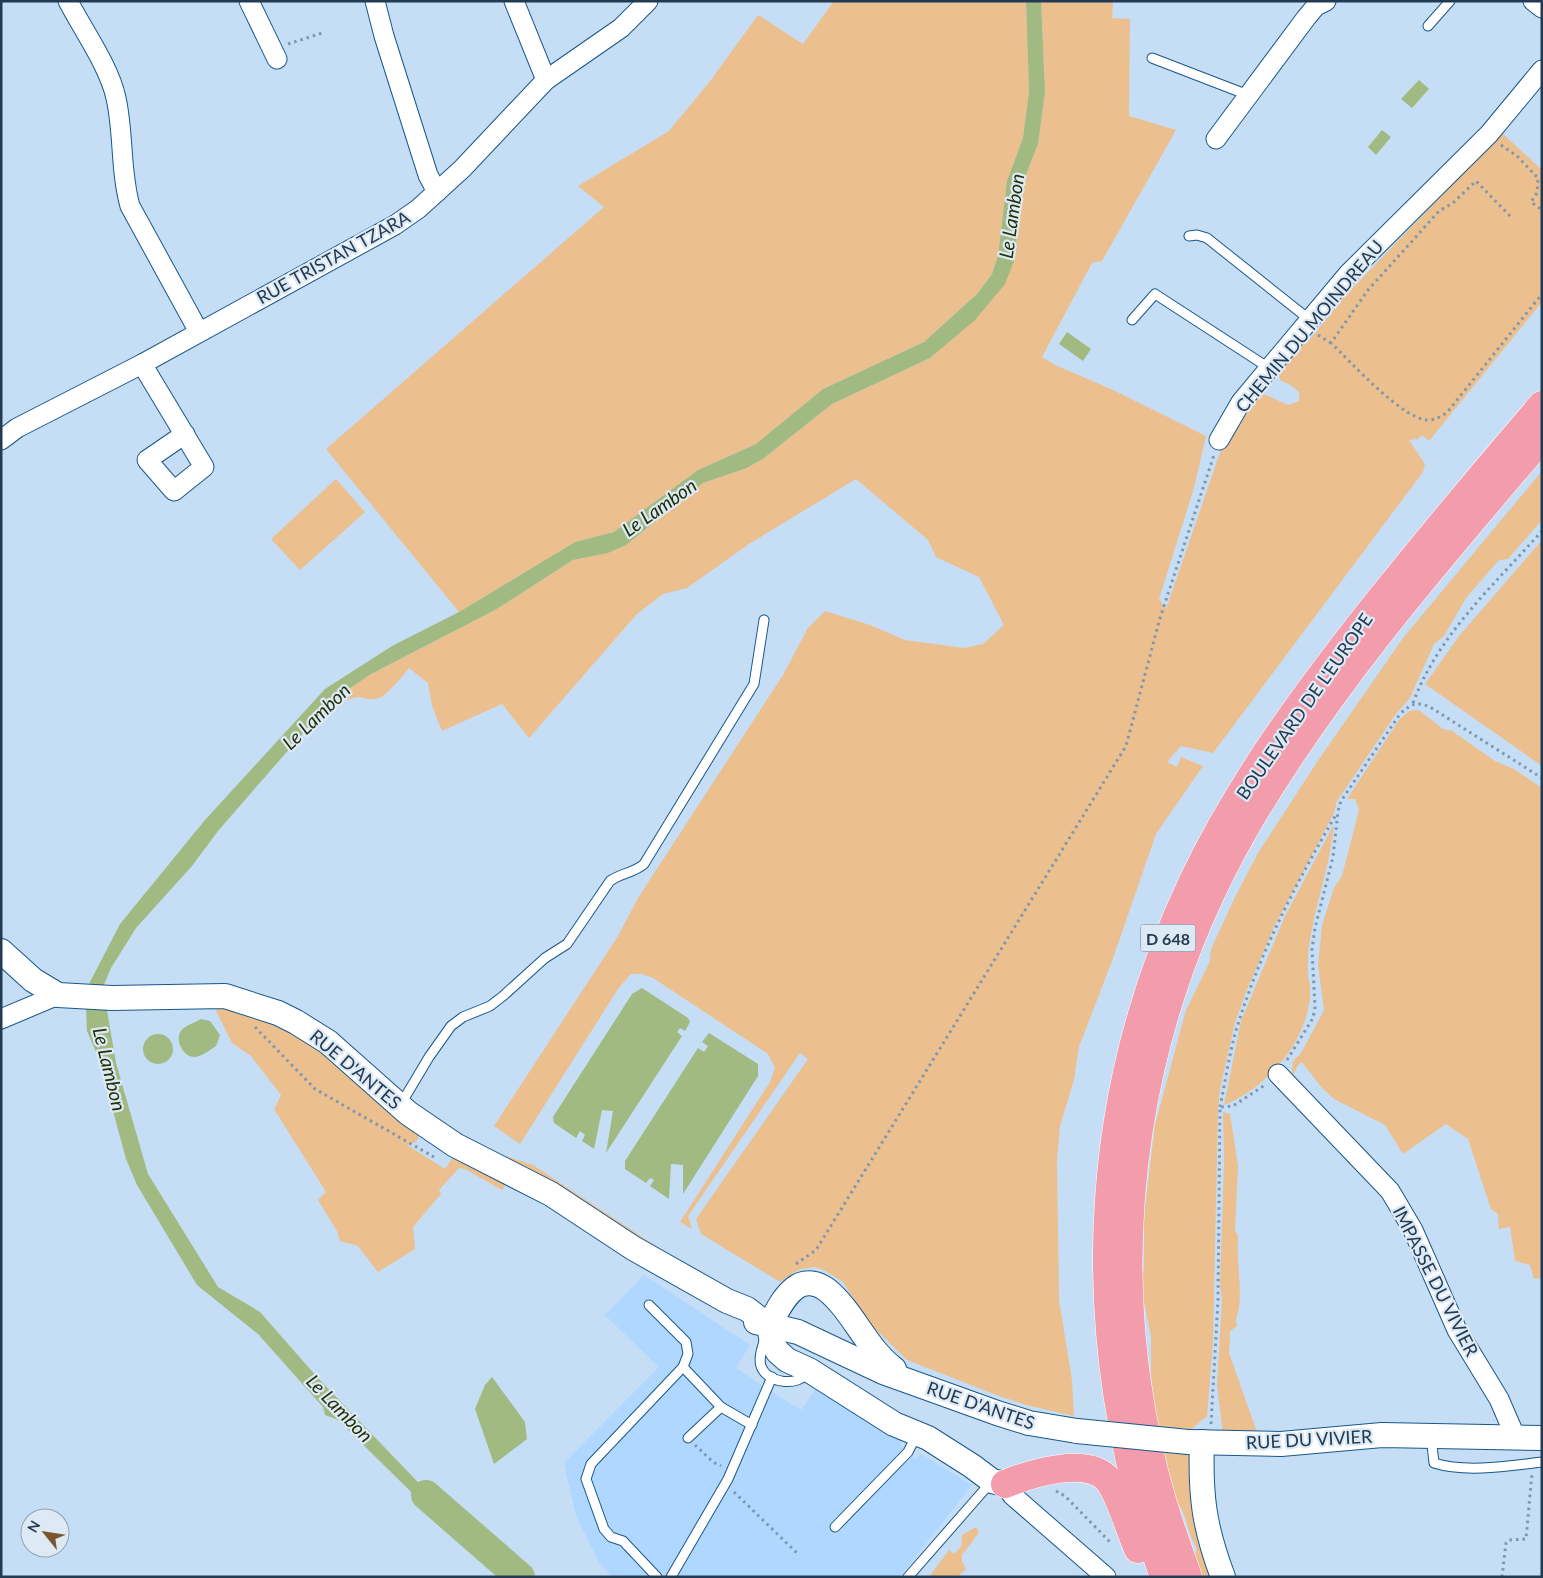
<svg xmlns="http://www.w3.org/2000/svg" width="1543" height="1578" viewBox="0 0 1543 1578" font-family="Lato,sans-serif">
	<rect width="100%" height="100%" fill="#c5def6"/>
	<polygon fill="#b0d7ff" points="644,1275 750,1345 736,1368 775,1394 801,1410 817,1387 901,1441 901,1446 915,1459 921,1454 972,1485 900,1577 613,1577 600,1564 576,1516 564,1463 659,1367 605,1315"/>
	<g fill="#ecbf8e">
		<polygon points="834,1 1026,1 1029,92 1023,138 1007,181 998,256 992,274 978,293 924,342 823,389 756,444 698,470 614,532 575,542 459,612 326,449 604,207 578,186 669,131 711,80 758,15 803,44"/>
		<path d="M1041,1H1113L1112,18L1130,19L1129,116L1176,130L1102,261L1092,263L1042,357L1055,365L1111,389L1206,436L1194,488L1159,599L1166,609L1223,444L1255,390L1288,405L1299,401V392L1289,384L1281,381L1278,375L1280,366L1301,345L1311,338L1342,299L1502,133L1542,170V302L1429,441L1422,435L1418,439L1409,440L1425,464L1423,472L1213,753L1181,746L1167,762L1177,767L1181,757L1203,766L1156,834L1112,961L1079,1047L1074,1080L1060,1126L1057,1160L1059,1300L1072,1380L1074,1416L1026,1405L999,1396L907,1360L869,1323L843,1282L824,1270L814,1267L798,1270L780,1282L701,1234L696,1219L808,1059L800,1053L688,1216L692,1229L680,1222L770,1082L775,1068L768,1054L653,978L642,974H631L618,989L520,1144L494,1126L618,936L638,898L783,675L808,628L825,611L870,625L905,640L964,648L983,644L1004,625L979,577L936,557L928,540L856,479L749,544L687,588L663,594L637,614L529,738L502,704L442,731L432,706L428,683L409,668C403,676 386,696 379,698C372,701 366,698 359,697C352,697 343,702 336,705L331,701L371,674L495,610L573,560L608,553L626,545L703,483L747,468L764,458L832,404L930,358L1014,261L1022,185L1038,144L1045,92Z"/>
		<polygon points="1542,471 1542,520 1508,559 1499,560 1466,598 1444,636 1434,644 1410,698 1396,714 1337,801 1334,813 1275,925 1246,992 1235,1023 1220,1089 1218,1109 1213,1342 1207,1416 1187,1433 1157,1431 1151,1375 1151,1336 1141,1288 1144,1268 1144,1216 1155,1125 1186,1010 1210,961 1211,949 1236,895 1258,853 1317,762 1403,638"/>
		<polygon points="336,479 365,512 300,570 271,539"/>
		<polygon points="1542,540 1542,766 1425,684 1459,636"/>
		<polygon points="1419,710 1443,729 1452,731 1495,761 1514,769 1542,788 1542,1278 1534,1279 1530,1265 1515,1261 1510,1227 1499,1229 1498,1214 1491,1209 1468,1139 1446,1124 1403,1154 1385,1125 1334,1099 1322,1088 1302,1062 1298,1065 1291,1079 1293,1061 1301,1053 1324,1010 1318,965 1322,925 1334,888 1342,876 1359,810 1355,799 1347,799 1399,720 1409,711"/>
		<path d="M1334,824C1331,860 1319,893 1312,929C1309,943 1307,959 1308,974C1309,982 1311,989 1310,997C1306,1044 1266,1088 1224,1105L1241,1021L1285,916Z"/>
		<polygon points="225,996 278,1013 424,1125 416,1142 407,1145 445,1169 457,1151 509,1180 502,1190 465,1169 459,1168 439,1190 441,1194 413,1227 415,1249 378,1272 358,1246 340,1241 337,1231 318,1200 326,1192 274,1109 281,1095 251,1056 232,1043 216,1011"/>
		<path d="M1223,1112L1230,1114L1238,1166L1235,1231L1238,1235C1236,1259 1242,1287 1239,1307C1238,1315 1235,1318 1237,1326L1230,1331L1229,1353L1258,1435H1223L1217,1384L1222,1301L1220,1283L1224,1163Z"/>
		<polygon points="490,1151 533,1165 683,1264 740,1294 737,1298"/>
		<path d="M1162,1452H1190L1189,1488L1196,1522L1213,1577H1203L1195,1554L1197,1548C1187,1535 1188,1514 1177,1503Z"/>
		<path d="M976,1527L979,1533C972,1540 969,1548 962,1554V1561L966,1569L957,1577H929L949,1550L954,1554L961,1547L962,1535Z"/>
	</g>
	<g fill="#a0ba81">
		<polygon points="1026,1 1041,1 1045,92 1038,144 1022,185 1014,261 1005,284 975,320 930,358 832,404 764,458 747,468 703,483 626,545 608,553 573,560 495,610 371,674 331,701 218,831 192,866 136,928 111,968 103,987 116,1063 148,1174 218,1287 260,1312 317,1377 461,1527 524,1577 510,1577 460,1540 338,1420 325,1415 323,1407 258,1334 197,1285 137,1185 126,1159 99,1059 87,1031 86,1007 90,982 120,924 205,820 325,689 392,646 459,612 575,542 614,532 698,470 756,444 823,389 924,342 978,293 992,274 998,256 1007,181 1023,138 1029,92"/>
		<polygon points="1419,80 1429,89 1412,108 1401,99"/>
		<polygon points="1382,130 1391,137 1376,155 1368,147"/>
		<polygon points="1067,332 1091,349 1083,361 1059,344"/>
		<polygon points="642,988 688,1018 690,1022 685,1031 680,1028 677,1032 682,1036 606,1153 613,1111 602,1110 594,1149 582,1141 585,1135 580,1131 576,1138 554,1123 553,1117 632,994"/>
		<path d="M201,1019L210,1021L220,1035L216,1046C210,1050 202,1056 195,1057C184,1058 174,1040 181,1031C185,1025 195,1023 201,1019Z"/>
		<polygon points="709,1033 758,1064 758,1076 683,1194 683,1165 671,1164 669,1199 650,1186 654,1180 650,1178 646,1183 625,1169 625,1161 698,1048 704,1052 708,1046 702,1042"/>
		<circle cx="158" cy="1049" r="15"/>
		<polygon points="492,1377 525,1422 527,1439 494,1464 475,1409 485,1385"/>
	</g>
	<g fill="none" stroke-linecap="round" stroke-linejoin="round">
		<polyline stroke="#a0ba81" stroke-width="30" points="426,1495 520,1577"/>
		<defs>
			<g id="service">
				<polyline points="1428,26 1450,1"/>
				<polyline points="1152,58 1248,95"/>
				<polyline points="1189,236 1197,235 1207,238 1310,320"/>
				<polyline points="1132,320 1155,294 1269,368"/>
				<path d="M401,1104L429,1057L451,1026L463,1017L490,1006L503,996L545,958L567,944L610,881C621,873 634,873 644,864L754,684L764,620"/>
				<polyline points="649,1305 686,1342 688,1354 683,1367"/>
				<path d="M765,1338C763,1346 758,1357 761,1366C767,1384 799,1387 808,1372"/>
				<path d="M1431,1436L1434,1463C1466,1473 1509,1466 1542,1462"/>
				<polyline points="688,1438 721,1407"/>
				<polyline points="835,1527 908,1452 917,1434"/>
				<polyline points="657,1577 623,1541 611,1537 604,1529 586,1479 591,1464 683,1367 721,1407 752,1425"/>
				<polyline points="671,1577 728,1479 772,1377"/>
				<polyline points="908,1577 992,1481"/>
			</g>
			<g id="minor">
				<path d="M68,1C83,30 109,66 116,98C124,134 120,170 130,206L199,332"/>
				<polyline points="249,1 277,59"/>
				<polyline points="375,1 384,36 428,175 437,192"/>
				<polyline points="514,1 546,80"/>
				<polyline points="1533,1 1542,8"/>
				<polyline points="1216,139 1306,18 1316,6 1326,1"/>
				<polyline points="142,364 204,467 174,491 147,460 185,434"/>
				<polyline points="1,440 17,428 142,364 395,225 418,209 462,169 546,80 621,28 648,1"/>
				<polyline points="1219,440 1241,402 1348,274 1489,134 1542,70"/>
				<polyline points="1,1019 58,995"/>
				<polyline points="1278,1074 1390,1191 1413,1230 1457,1330 1499,1399 1512,1429 1513,1437"/>
				<polyline points="1005,1484 1012,1495 1106,1577"/>
			</g>
			<g id="tertiary">
				<polyline points="1,951 33,980 58,995 112,998 225,996 278,1013 296,1022 328,1042 408,1113 455,1145 551,1194 633,1248 727,1301 747,1309 769,1326"/>
				<polyline points="756,1322 798,1332 883,1372 997,1413 1029,1423 1077,1431"/>
				<polyline points="769,1326 772,1343 778,1352 787,1360 809,1370 894,1424 928,1438 972,1466 992,1481 1005,1484"/>
				<path d="M769,1326C776,1313 783,1297 795,1288C805,1280 818,1283 827,1290C853,1311 866,1348 894,1369"/>
				<polyline points="1188,1442 1281,1444 1382,1435 1542,1438"/>
				<path d="M1202,1442C1200,1495 1204,1527 1223,1577"/>
			</g>
			<g id="trunk">
				<path d="M1005,1484C1030,1474 1089,1455 1109,1481C1120,1496 1130,1531 1138,1549"/>
				<path d="M1164,1577C1081,1346 1087,1104 1193,881C1241,780 1309,689 1378,602C1432,535 1486,470 1542,405"/>
				<path d="M1188,1577C1173,1535 1158,1493 1149,1449C1102,1237 1137,1016 1245,828C1327,687 1437,561 1542,438"/>
			</g>
		</defs>
		<use href="#service" stroke="#18578b" stroke-width="11"/>
		<use href="#minor" stroke="#18578b" stroke-width="21"/>
		<use href="#tertiary" stroke="#18578b" stroke-width="26"/>
		<use href="#trunk" stroke="#fff" stroke-width="29"/>
		<g stroke="#7e97af" stroke-width="3" stroke-dasharray="2.5 4" stroke-linecap="butt">
			<polyline points="288,44 322,33"/>
			<polyline points="1501,145 1517,156 1538,178 1537,193 1531,202 1542,210"/>
			<path d="M1510,216L1476,181L1453,203L1439,211L1414,239L1368,290L1331,343C1350,361 1403,420 1428,420C1436,420 1443,416 1449,410L1542,294"/>
			<polyline points="1318,335 1331,343"/>
			<path d="M1413,703C1438,635 1494,585 1542,531"/>
			<polyline points="255,1027 315,1089 434,1157"/>
			<path d="M1287,1060L1313,1018L1315,1007L1312,949L1315,928L1333,857L1338,811L1341,801L1400,714C1411,704 1416,701 1430,707L1542,778"/>
			<path d="M1220,1107C1226,1078 1230,1047 1240,1018C1263,946 1299,878 1337,813"/>
			<polyline points="796,1264 816,1250 1126,746 1160,618 1214,455"/>
			<polyline points="1211,1424 1218,1300 1220,1107 1233,1106 1265,1085"/>
			<polyline points="695,1445 713,1462 721,1466"/>
			<polyline points="1056,1491 1065,1496 1111,1543"/>
			<polyline points="734,1492 799,1555"/>
			<polyline points="1502,1577 1506,1543 1509,1540 1526,1539 1532,1473"/>
		</g>
		<use href="#service" stroke="#fff" stroke-width="9"/>
		<use href="#minor" stroke="#fff" stroke-width="19"/>
		<use href="#tertiary" stroke="#fff" stroke-width="24"/>
		<use href="#trunk" stroke="#f29cac" stroke-width="28"/>
		<defs>
			<polyline id="tertiary-bridge" points="1077,1431 1188,1442"/>
		</defs>
		<use href="#tertiary-bridge" stroke="#18578b" stroke-width="26" stroke-linecap="butt"/>
		<use href="#tertiary-bridge" stroke="#fff" stroke-width="24"/>
	</g>
	<g text-anchor="middle" dominant-baseline="central" stroke-width="4.5" stroke-linejoin="round" paint-order="stroke">
		<rect fill="#dde9f5" stroke="#5a6f84" stroke-width="1" x="1140.5" y="924.5" width="55" height="27" rx="4"/>
		<g font-size="16" font-weight="bold" fill="#223b53">
			<text x="1168" y="938">D 648</text>
		</g>
		<g font-size="18" fill="#223b53" stroke="#dde9f5">
			<text transform="translate(333 257) rotate(-29)">RUE TRISTAN TZARA</text>
			<text transform="translate(1309 326) rotate(-50)">CHEMIN DU MOINDREAU</text>
			<text transform="translate(1304 706) rotate(-55)">BOULEVARD DE L'EUROPE</text>
			<text transform="translate(356 1069) rotate(40)">RUE D'ANTES</text>
			<text transform="translate(1436 1281) rotate(63)">IMPASSE DU VIVIER</text>
			<text transform="translate(981 1405) rotate(19)">RUE D'ANTES</text>
			<text transform="translate(1309 1439) rotate(-3)">RUE DU VIVIER</text>
		</g>
		<g font-size="19" font-style="italic" fill="#203005" stroke="#dde9f5">
			<text transform="translate(1011 216) rotate(-82)">Le Lambon</text>
			<text transform="translate(659 507) rotate(-35)">Le Lambon</text>
			<text transform="translate(316 716) rotate(-44)">Le Lambon</text>
			<text transform="translate(110 1069) rotate(76)">Le Lambon</text>
			<text transform="translate(340 1408) rotate(46)">Le Lambon</text>
		</g>
	</g>
	<rect width="1543" height="1578" fill="none" stroke="#223b53" stroke-width="5"/>
	<g transform="translate(45 1533) rotate(300)"><circle r="24" fill="#dde9f5" stroke="#92a3b4"/>
	<path d="M0-4L9 19L0 12L-9 19Z" fill="#79562e"/>
	<text y="-8" font-size="14" font-weight="bold" text-anchor="middle" fill="#223b53">N</text>
	</g>
</svg>
